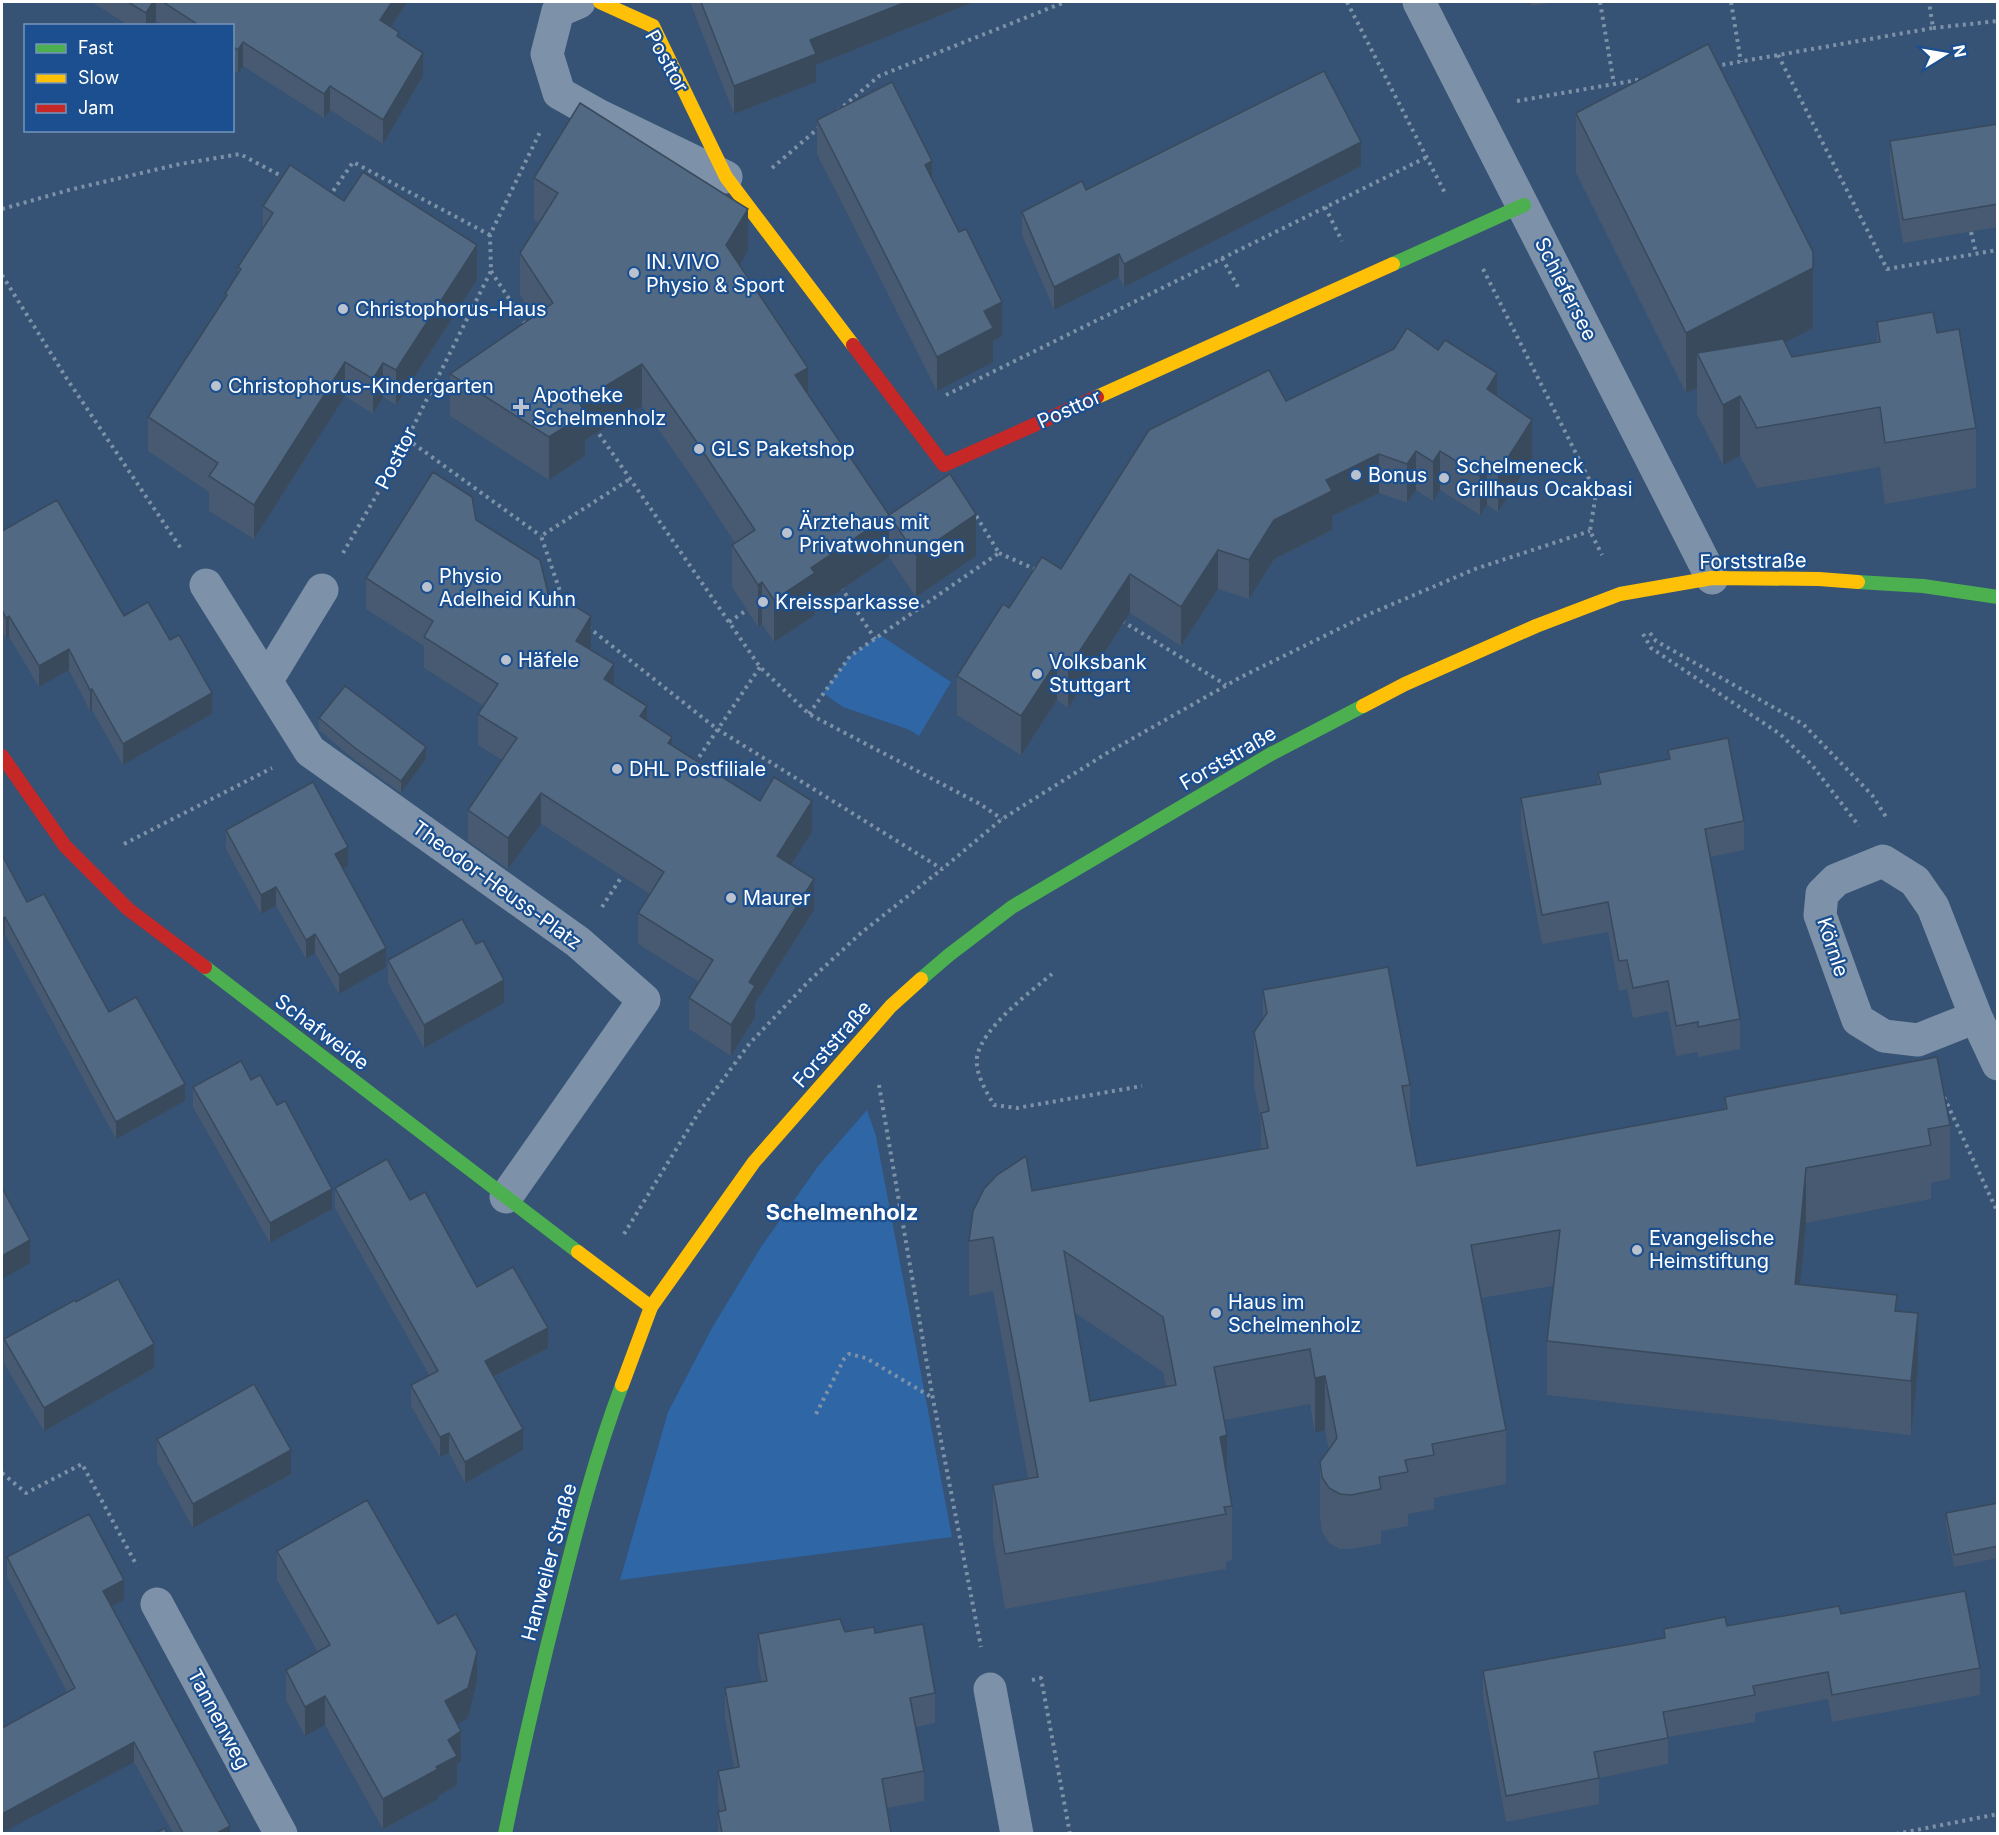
<svg xmlns="http://www.w3.org/2000/svg" width="1999" height="1835" viewBox="0 0 1999 1835" font-family="Inter,sans-serif">
	<rect width="100%" height="100%" fill="#365274"/>
	<g fill="#2f66a5">
		<polygon points="880,635 951,682 919,736 910,730 843,707 823,693 850,656"/>
		<polygon points="867,1110 876,1136 952,1537 620,1580 668,1412 712,1328 761,1247 819,1165"/>
	</g>
	<g fill="none" stroke-linecap="round" stroke-linejoin="round">
		<g stroke="#7d92a8" stroke-width="4" stroke-dasharray="3 4.5" stroke-linecap="butt">
			<polyline points="1347,2 1446,195"/>
			<polyline points="1600,2 1614,84"/>
			<polyline points="1731,2 1741,62"/>
			<polyline points="1933,28 1998,21"/>
			<polyline points="1778,55 1887,269 1998,250"/>
			<polyline points="1715,66 1933,28 1929,2"/>
			<polyline points="1517,101 1643,79"/>
			<polyline points="838,111 879,76 1065,2"/>
			<polyline points="772,168 821,126"/>
			<polyline points="329,197 353,162 490,235"/>
			<polyline points="1325,207 1342,241"/>
			<polyline points="2,209 69,190 180,164 240,154 285,178"/>
			<polyline points="1971,232 1976,253"/>
			<polyline points="1222,258 1238,287"/>
			<polyline points="1483,269 1596,493 1590,531 1602,555"/>
			<polyline points="491,271 526,325"/>
			<polyline points="2,275 67,379 182,550"/>
			<polyline points="946,395 1427,157"/>
			<polyline points="595,428 760,667 809,714 980,804 1002,819"/>
			<polyline points="407,439 541,536"/>
			<polyline points="343,553 394,465 491,271 490,235 540,132"/>
			<polyline points="999,553 1039,571"/>
			<polyline points="841,587 875,639"/>
			<polyline points="562,597 541,536 630,479"/>
			<polyline points="1122,621 1226,685"/>
			<polyline points="729,622 747,610"/>
			<polyline points="588,627 717,729 942,869 1002,819 1107,753 1241,677 1367,615 1475,569 1590,531"/>
			<polyline points="1650,633 1656,641 1803,724 1872,795 1888,820"/>
			<polyline points="1643,634 1651,648 1780,734 1812,765 1859,826"/>
			<polyline points="809,714 850,656 999,553 975,514"/>
			<polyline points="695,763 760,667"/>
			<polyline points="124,844 272,768"/>
			<polyline points="602,907 624,873"/>
			<path d="M1052,974C1030,992 982,1028 977,1057C975,1074 986,1091 994,1105L1017,1108L1142,1086"/>
			<polyline points="879,1085 933,1399 981,1647"/>
			<polyline points="1944,1097 1998,1213"/>
			<polyline points="624,1234 699,1112 750,1043 810,980 861,933 942,869"/>
			<polyline points="816,1414 844,1359 849,1354 866,1358 933,1398"/>
			<polyline points="2,1473 26,1493 82,1464 137,1566"/>
			<polyline points="1032,1680 1041,1678 1070,1834"/>
			<polyline points="1896,1834 1998,1814"/>
		</g>
		<g stroke="#7d92a8" stroke-width="33">
			<polyline points="579,2 558,11 547,54 559,93 598,115 726,177"/>
			<polyline points="1419,2 1712,578"/>
			<polyline points="206,585 310,751 578,942 644,1000 506,1197"/>
			<polyline points="267,680 322,590"/>
			<polyline points="1976,1017 1918,1040 1884,1036 1858,1020 1820,915 1822,894 1836,880 1883,861 1915,881 1933,907 1976,1017 1998,1064"/>
			<polyline points="157,1604 281,1834"/>
			<polyline points="990,1689 1017,1834"/>
		</g>
		<g stroke="#4caf50" stroke-width="14">
			<polyline points="1393,264 1524,205"/>
			<polyline points="1858,582 1923,586 1998,597"/>
			<polyline points="205,967 578,1252"/>
			<polyline points="921,979 949,955 1012,907 1271,754 1363,706"/>
			<path d="M505,1834C521,1755 539,1677 559,1599C577,1527 596,1454 622,1385"/>
		</g>
		<g stroke="#ffc107" stroke-width="14">
			<polyline points="600,2 653,26 726,177 853,345"/>
			<polyline points="1097,397 1393,264"/>
			<polyline points="1363,706 1405,684 1536,626 1620,594 1712,578 1819,579 1858,582"/>
			<polyline points="578,1252 651,1307"/>
			<polyline points="622,1385 651,1307 754,1162 891,1006 921,979"/>
		</g>
		<g stroke="#c62828" stroke-width="14">
			<polyline points="853,345 944,465 1097,397"/>
			<polyline points="2,756 65,846 128,909 205,967"/>
		</g>
	</g>
	<g fill="#475a72" fill-rule="evenodd">
		<polygon points="92,2 407,2 391,27 399,37 423,76 383,144 330,110 324,118 243,66 238,73 232,70 232,26 164,26 156,21 153,26 129,26"/>
		<polygon points="690,2 974,2 816,65 816,82 734,114"/>
		<polygon points="1530,2 1556,2 1531,6"/>
		<polygon points="1576,113 1813,328 1785,343 1792,357 1877,343 1877,322 1937,333 1976,428 1976,488 1885,504 1880,467 1757,488 1740,456 1723,465 1697,414 1697,388 1686,393 1576,173"/>
		<polygon points="817,120 932,177 1002,336 993,341 993,362 937,391 817,154"/>
		<polygon points="1998,124 1998,227 1903,243 1890,165 1890,141"/>
		<polygon points="1361,166 1124,287 1119,277 1054,310 1022,235 1022,212 1086,190"/>
		<polygon points="534,178 748,251 739,265 808,393 889,515 976,556 916,597 889,557 815,608 815,615 774,642 762,624 758,627 732,587 732,545 735,543 696,483 642,406 585,440 585,456 549,480 450,416 450,374 534,316 520,295 520,253 539,223 534,220"/>
		<polygon points="344,201 477,280 396,405 383,397 373,414 345,396 254,539 209,511 209,492 148,451 148,417 225,298 225,294 238,274 238,267 263,228 263,206"/>
		<polygon points="1497,396 1532,459 1498,512 1487,505 1480,515 1440,490 1433,501 1416,490 1407,503 1379,493 1332,516 1332,530 1274,559 1249,599 1218,589 1181,646 1130,613 1068,708 1057,700 1021,755 957,715 957,676 1009,608 1286,401"/>
		<polygon points="476,520 549,597 571,604 591,647 590,649 614,685 672,746 760,801 812,832 791,865 814,910 755,1003 755,1017 731,1056 689,1029 689,998 699,982 638,944 638,913 650,894 541,824 508,869 468,841 468,810 502,760 478,745 478,714 484,706 424,668 424,646 366,609 366,578"/>
		<polygon points="2,531 124,616 212,714 123,765 92,710 90,711 69,670 39,687 9,637 6,639 2,631"/>
		<polygon points="319,718 426,759 401,793 355,760 319,730"/>
		<polygon points="1668,750 1744,821 1744,850 1710,857 1740,1019 1740,1049 1698,1057 1698,1052 1676,1056 1668,1011 1633,1018 1627,989 1619,991 1608,932 1542,944 1521,828 1521,798 1598,784 1598,773 1668,760"/>
		<polygon points="226,830 348,866 343,869 386,967 339,994 315,953 306,959 276,906 261,914 226,849"/>
		<polygon points="2,855 27,902 109,1012 185,1101 116,1139 5,934"/>
		<polygon points="388,960 504,1003 424,1048 388,983"/>
		<path d="M1263,990L1410,1085V1129L1417,1166L1725,1109V1097L1950,1125V1179L1931,1183V1199L1806,1223L1800,1285L1897,1311L1918,1368L1911,1435L1547,1395V1341L1553,1286L1481,1298L1506,1430V1484L1434,1498V1509L1408,1514V1526L1381,1531V1544L1351,1549H1340L1329,1543L1322,1532L1320,1516V1462L1329,1450L1325,1430L1315,1433L1310,1404L1224,1420L1227,1476L1232,1506V1560L1226,1562V1569L1005,1609L993,1539V1485L1028,1478L993,1291L969,1296V1241L1032,1191L1261,1149V1122L1254,1086V1032L1263,1018ZM1075,1313L1163,1372L1166,1386L1090,1401Z"/>
		<polygon points="251,1080 332,1209 270,1243 193,1107 193,1087"/>
		<polygon points="335,1188 410,1200 477,1287 548,1348 494,1377 523,1450 465,1483 449,1453 440,1457 411,1406 411,1385 429,1375 335,1208"/>
		<polygon points="4,1339 154,1368 44,1431 4,1363"/>
		<polygon points="157,1439 291,1474 193,1528 157,1462"/>
		<polygon points="1998,1503 1998,1558 1954,1567 1946,1525 1946,1513"/>
		<polygon points="277,1551 438,1624 477,1681 468,1718 457,1724 461,1761 457,1764 457,1785 438,1796 438,1799 383,1829 325,1725 305,1736 286,1700 286,1670 318,1652 277,1580"/>
		<polygon points="7,1557 124,1600 111,1607 230,1833 173,1833 134,1762 67,1692 7,1577"/>
		<polygon points="1841,1614 1980,1668 1980,1695 1832,1722 1828,1699 1755,1713 1755,1722 1668,1737 1668,1764 1599,1778 1599,1804 1506,1822 1483,1697 1483,1671 1664,1638 1664,1629 1727,1626"/>
		<polygon points="845,1632 875,1633 935,1693 935,1723 916,1727 924,1771 924,1801 887,1808 891,1833 718,1833 718,1812 720,1811 718,1801 718,1771 734,1768 725,1718 725,1688 762,1682 758,1664 758,1634"/>
	</g>
	<g fill="#394a5c">
		<polygon points="153,2 156,2 156,21 153,26 146,26 146,13"/>
		<polygon points="392,2 407,2 380,44 380,20"/>
		<polygon points="906,2 974,2 816,65 816,82 734,114 734,86 810,40"/>
		<polygon points="243,42 243,66 238,73 238,50"/>
		<polygon points="423,53 423,76 383,144 383,120"/>
		<polygon points="330,86 330,110 324,118 324,94"/>
		<polygon points="1361,142 1361,166 1124,287 1124,264"/>
		<polygon points="932,161 932,196 925,165"/>
		<polygon points="748,209 748,251 726,287 726,245"/>
		<polygon points="477,245 477,280 396,405 396,370"/>
		<polygon points="1119,254 1119,277 1054,310 1054,287"/>
		<polygon points="1813,268 1813,328 1711,381 1697,353 1697,388 1686,393 1686,333"/>
		<polygon points="1002,302 1002,336 993,341 993,362 937,391 937,357 984,311"/>
		<polygon points="345,362 345,396 254,539 254,505"/>
		<polygon points="383,363 383,397 373,414 373,379"/>
		<polygon points="642,364 642,406 585,440 585,456 549,480 549,437 579,402"/>
		<polygon points="808,368 808,410 795,375"/>
		<polygon points="1497,373 1497,412 1487,389"/>
		<polygon points="1740,396 1740,456 1723,465 1723,405"/>
		<polygon points="1532,420 1532,459 1498,512 1498,473"/>
		<polygon points="1416,451 1416,490 1407,503 1407,464"/>
		<polygon points="1440,451 1440,490 1433,501 1433,462"/>
		<polygon points="1379,454 1379,493 1332,516 1332,530 1274,559 1249,599 1249,560 1274,520 1326,480"/>
		<polygon points="1487,466 1487,505 1480,515 1480,476"/>
		<polygon points="976,514 976,556 916,597 916,555"/>
		<polygon points="889,515 889,557 815,608 815,615 774,642 774,600 811,568"/>
		<polygon points="1218,550 1218,589 1181,646 1181,607"/>
		<polygon points="1130,574 1130,613 1068,708 1068,669"/>
		<polygon points="762,582 762,624 758,627 758,585"/>
		<polygon points="9,616 9,637 6,639 6,618"/>
		<polygon points="591,616 591,647 576,672 576,641"/>
		<polygon points="69,649 69,670 39,687 39,666"/>
		<polygon points="1057,661 1057,700 1021,755 1021,716"/>
		<polygon points="614,664 614,695 604,679"/>
		<polygon points="92,689 92,710 90,711 90,690"/>
		<polygon points="212,693 212,714 123,765 123,744"/>
		<polygon points="647,706 647,737 640,716"/>
		<polygon points="672,737 672,768 668,743"/>
		<polygon points="426,747 426,759 401,793 401,781"/>
		<polygon points="541,793 541,824 508,869 508,838"/>
		<polygon points="812,801 812,832 777,887 777,856"/>
		<polygon points="348,847 348,866 335,873 335,854"/>
		<polygon points="814,879 814,910 755,1003 755,1017 731,1056 731,1025 749,982"/>
		<polygon points="276,887 276,906 261,914 261,895"/>
		<polygon points="5,917 5,934 2,936 2,919"/>
		<polygon points="315,934 315,953 306,959 306,940"/>
		<polygon points="386,948 386,967 339,994 339,975"/>
		<polygon points="504,980 504,1003 424,1048 424,1025"/>
		<polygon points="185,1084 185,1101 116,1139 116,1122"/>
		<polygon points="1806,1168 1806,1223 1795,1338 1795,1284"/>
		<polygon points="332,1189 332,1209 270,1243 270,1223"/>
		<polygon points="30,1240 30,1263 2,1279 2,1256"/>
		<polygon points="1918,1313 1918,1368 1911,1435 1911,1381"/>
		<polygon points="548,1328 548,1348 485,1381 485,1361"/>
		<polygon points="154,1344 154,1368 44,1431 44,1408"/>
		<polygon points="1325,1376 1325,1430 1315,1433 1315,1378"/>
		<polygon points="523,1429 523,1450 465,1483 465,1462"/>
		<polygon points="449,1433 449,1453 440,1457 440,1437"/>
		<polygon points="1227,1435 1227,1489 1220,1437"/>
		<polygon points="291,1450 291,1474 193,1528 193,1504"/>
		<polygon points="124,1580 124,1600 103,1611 103,1591"/>
		<polygon points="477,1652 477,1681 468,1718 445,1731 445,1701"/>
		<polygon points="325,1696 325,1725 305,1736 305,1707"/>
		<polygon points="461,1731 461,1761 457,1764 457,1785 438,1796 438,1799 383,1829 383,1799 448,1740"/>
		<polygon points="134,1742 134,1762 2,1833 2,1814"/>
		<polygon points="230,1826 230,1833 217,1833"/>
	</g>
	<g fill="#526984" stroke="#394a5c" stroke-width="1.5" fill-rule="evenodd">
		<polygon points="128,2 153,2 146,13"/>
		<polygon points="163,2 392,2 380,20 399,32 397,36 423,53 383,120 330,86 324,94 243,42 238,50 232,46 232,26 200,26"/>
		<polygon points="701,2 906,2 810,40 816,54 734,86"/>
		<polygon points="1708,44 1813,252 1813,268 1686,333 1576,113"/>
		<polygon points="1324,71 1361,142 1124,264 1119,254 1054,287 1022,212 1082,181 1086,190"/>
		<polygon points="892,82 932,161 925,165 959,232 966,229 1002,302 984,311 993,328 937,357 817,120"/>
		<polygon points="580,103 748,209 726,245 808,368 795,375 889,515 950,474 976,514 916,555 889,515 811,568 815,573 774,600 762,582 758,585 732,545 755,530 696,441 642,364 579,402 585,414 549,437 450,374 553,303 520,253 558,193 534,178"/>
		<polygon points="1998,124 1998,204 1903,220 1890,141"/>
		<polygon points="290,165 344,201 363,172 477,245 396,370 383,363 373,379 345,362 254,505 209,476 218,463 148,417 227,295 225,294 241,269 238,267 273,213 263,206"/>
		<polygon points="1933,312 1937,333 1959,329 1976,428 1885,443 1880,407 1757,428 1740,396 1723,405 1697,353 1783,339 1792,357 1880,342 1877,322"/>
		<polygon points="1407,328 1438,350 1445,340 1497,373 1487,389 1532,420 1498,473 1487,466 1480,476 1440,451 1433,462 1416,451 1407,464 1379,454 1326,480 1332,491 1274,520 1249,560 1218,550 1181,607 1130,574 1068,669 1057,661 1021,716 957,676 1003,604 1009,608 1042,557 1061,569 1149,430 1269,370 1286,401 1394,349"/>
		<polygon points="433,472 472,497 476,520 540,560 549,597 569,592 571,604 591,616 576,641 614,664 604,679 647,706 640,716 672,737 668,743 760,801 774,777 812,801 777,856 814,879 749,982 755,986 731,1025 689,998 713,960 638,913 664,872 541,793 508,838 468,810 517,738 478,714 498,684 424,637 433,621 366,578"/>
		<polygon points="57,500 124,616 148,602 170,640 179,635 212,693 123,744 92,689 90,690 69,649 39,666 9,616 6,618 2,610 2,531"/>
		<polygon points="345,686 426,747 401,781 355,748 319,718"/>
		<polygon points="1728,738 1744,821 1705,829 1740,1019 1698,1027 1698,1022 1676,1026 1668,981 1633,988 1627,960 1619,961 1608,902 1542,915 1521,798 1601,784 1598,773 1670,759 1668,750"/>
		<polygon points="313,782 348,847 335,854 386,948 339,975 315,934 306,940 276,887 261,895 226,830"/>
		<polygon points="2,855 27,902 44,894 109,1012 136,997 185,1084 116,1122 5,917 2,919"/>
		<polygon points="462,919 476,944 483,941 504,980 424,1025 388,960"/>
		<path d="M1388,967L1410,1085L1402,1086L1417,1166L1727,1109L1725,1097L1937,1057L1950,1125L1928,1129L1931,1145L1806,1168L1795,1284L1897,1295L1895,1311L1918,1313L1911,1381L1547,1341L1560,1230L1471,1245L1506,1430L1432,1444L1434,1455L1405,1460L1408,1472L1379,1477L1381,1489L1351,1495L1340,1494L1329,1488L1322,1477L1320,1462L1337,1438L1325,1376L1315,1378L1310,1349L1214,1367L1227,1435L1220,1437L1232,1506L1224,1507L1226,1514L1005,1554L993,1485L1038,1477L993,1237L969,1241L973,1211L984,1189L997,1175L1026,1156L1032,1191L1268,1148L1261,1113L1269,1111L1254,1032L1267,1013L1263,990ZM1064,1251L1163,1317L1176,1385L1090,1401Z"/>
		<polygon points="241,1061 251,1080 260,1075 277,1105 285,1101 332,1189 270,1223 193,1087"/>
		<polygon points="387,1159 410,1200 425,1192 477,1287 513,1267 548,1328 485,1361 523,1429 465,1462 449,1433 440,1437 411,1385 438,1371 335,1188"/>
		<polygon points="2,1188 30,1240 2,1256"/>
		<polygon points="118,1279 154,1344 44,1408 4,1339 75,1300 76,1302"/>
		<polygon points="254,1384 291,1450 193,1504 157,1439"/>
		<polygon points="367,1500 438,1624 456,1614 477,1652 468,1688 445,1701 461,1731 448,1740 457,1756 436,1767 438,1769 383,1799 325,1696 305,1707 286,1670 330,1645 277,1551"/>
		<polygon points="1998,1503 1998,1546 1954,1555 1946,1513"/>
		<polygon points="89,1514 124,1580 103,1591 230,1826 217,1833 183,1833 134,1742 2,1814 2,1728 75,1688 7,1557"/>
		<polygon points="1965,1591 1980,1668 1832,1695 1828,1672 1753,1686 1755,1695 1663,1712 1668,1738 1594,1752 1599,1778 1506,1796 1483,1671 1665,1638 1664,1629 1725,1617 1727,1626 1839,1606 1841,1614"/>
		<polygon points="840,1619 845,1632 874,1627 875,1633 923,1624 935,1693 910,1698 924,1771 882,1779 891,1833 722,1833 718,1812 726,1810 718,1771 739,1767 725,1688 767,1681 758,1634"/>
		<polygon points="165,1828 167,1833 156,1833"/>
	</g>
	<g fill="#b9c2ce" stroke="#1b4f8f" stroke-width="2">
		<circle cx="634" cy="273" r="6"/>
		<circle cx="343" cy="309" r="6"/>
		<circle cx="216" cy="386" r="6"/>
		<path d="M518 398h6v6h6v6h-6v6h-6v-6h-6v-6h6z"/>
		<circle cx="699" cy="449" r="6"/>
		<circle cx="1356" cy="475" r="6"/>
		<circle cx="1444" cy="478" r="6"/>
		<circle cx="787" cy="533" r="6"/>
		<circle cx="427" cy="587" r="6"/>
		<circle cx="763" cy="602" r="6"/>
		<circle cx="506" cy="660" r="6"/>
		<circle cx="1037" cy="674" r="6"/>
		<circle cx="617" cy="769" r="6"/>
		<circle cx="731" cy="898" r="6"/>
		<circle cx="1637" cy="1250" r="6"/>
		<circle cx="1216" cy="1313" r="6"/>
	</g>
	<g text-anchor="middle" dominant-baseline="central" stroke-width="4.5" stroke-linejoin="round" paint-order="stroke">
		<g font-size="20" fill="#fff" stroke="#1b4f8f">
			<text transform="translate(667 61) rotate(61)">Posttor</text>
			<text transform="translate(1566 289) rotate(63)">Schiefersee</text>
			<text transform="translate(1069 409) rotate(-24)">Posttor</text>
			<text transform="translate(396 458) rotate(-63)">Posttor</text>
			<text transform="translate(1753 561) rotate(-1)">Forststraße</text>
			<text transform="translate(1228 758) rotate(-30)">Forststraße</text>
			<text transform="translate(497 885) rotate(36)">Theodor-Heuss-Platz</text>
			<text transform="translate(1833 947) rotate(72)">Körnle</text>
			<text transform="translate(322 1032) rotate(37)">Schafweide</text>
			<text transform="translate(832 1044) rotate(-49)">Forststraße</text>
			<text transform="translate(549 1562) rotate(-75)">Hanweiler Straße</text>
			<text transform="translate(219 1719) rotate(62)">Tannenweg</text>
		</g>
		<g font-size="20" fill="#fff" stroke="#1b4f8f" text-anchor="start">
			<text x="646" y="262">IN.VIVO<tspan x="646" dy="23">Physio &amp; Sport</tspan></text>
			<text x="355" y="309">Christophorus-Haus</text>
			<text x="228" y="386">Christophorus-Kindergarten</text>
			<text x="533" y="395">Apotheke<tspan x="533" dy="23">Schelmenholz</tspan></text>
			<text x="711" y="449">GLS Paketshop</text>
			<text x="1456" y="466">Schelmeneck<tspan x="1456" dy="23">Grillhaus Ocakbasi</tspan></text>
			<text x="1368" y="475">Bonus</text>
			<text x="799" y="522">Ärztehaus mit<tspan x="799" dy="23">Privatwohnungen</tspan></text>
			<text x="439" y="576">Physio<tspan x="439" dy="23">Adelheid Kuhn</tspan></text>
			<text x="775" y="602">Kreissparkasse</text>
			<text x="518" y="660">Häfele</text>
			<text x="1049" y="662">Volksbank<tspan x="1049" dy="23">Stuttgart</tspan></text>
			<text x="629" y="769">DHL Postfiliale</text>
			<text x="743" y="898">Maurer</text>
			<text x="1649" y="1238">Evangelische<tspan x="1649" dy="23">Heimstiftung</tspan></text>
			<text x="1228" y="1302">Haus im<tspan x="1228" dy="23">Schelmenholz</tspan></text>
		</g>
		<g font-size="22" font-weight="bold" fill="#fff" stroke="#1b4f8f">
			<text x="842" y="1212">Schelmenholz</text>
		</g>
	</g>
	<rect width="1999" height="1835" fill="none" stroke="#ffffff" stroke-width="6"/>
	<rect x="24" y="24" width="210" height="108" fill="#1b4f8f" stroke="#7695bc" stroke-width="1.5"/>
	<rect x="36" y="44" width="30" height="9" fill="#4caf50" stroke="#7695bc" stroke-width="1.5"/>
	<text x="78" y="54" font-size="18" fill="#ffffff">Fast</text>
	<rect x="36" y="74" width="30" height="9" fill="#ffc107" stroke="#7695bc" stroke-width="1.5"/>
	<text x="78" y="84" font-size="18" fill="#ffffff">Slow</text>
	<rect x="36" y="104" width="30" height="9" fill="#c62828" stroke="#7695bc" stroke-width="1.5"/>
	<text x="78" y="114" font-size="18" fill="#ffffff">Jam</text>
	<g transform="translate(1945 54) rotate(79)" stroke="#1b4f8f" stroke-width="4.5" paint-order="stroke">
	<path d="M0-4.5L10 22L0 15L-10 22Z" fill="#ffffff"/>
	<text y="-9" font-size="16" font-weight="bold" text-anchor="middle" fill="#ffffff">N</text>
	</g>
</svg>
